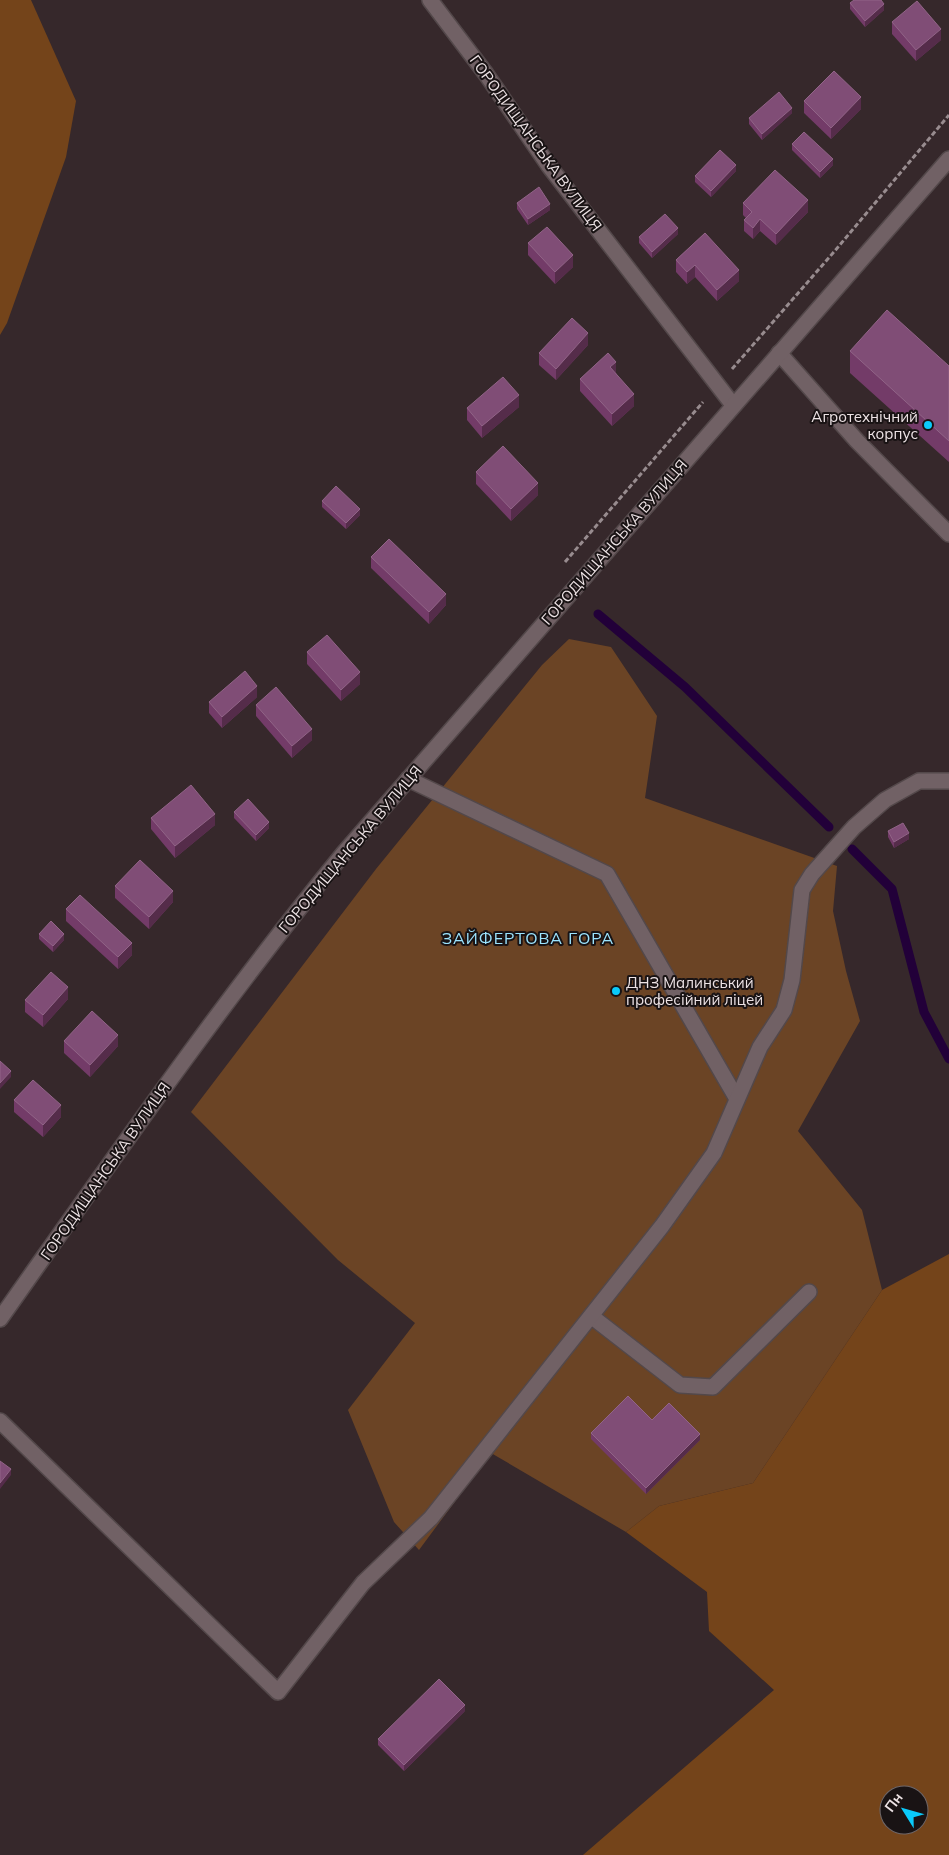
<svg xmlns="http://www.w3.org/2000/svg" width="949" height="1855" viewBox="0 0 949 1855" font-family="Mulish,sans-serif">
	<rect width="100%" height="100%" fill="#36282b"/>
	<polygon fill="#6b4425" points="569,639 611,647 657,716 645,798 837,866 833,911 846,971 860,1021 798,1131 862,1210 882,1290 753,1483 659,1506 626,1532 491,1453 419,1550 394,1522 348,1410 415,1323 338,1260 191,1112 376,869 542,665"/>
	<g fill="#74441a" fill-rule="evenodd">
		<polygon points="0,0 31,0 76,101 66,157 7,323 0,335"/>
		<path d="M949,1254V1855H583L774,1690L709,1631L707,1592L626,1532L659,1506L753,1483L882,1290ZM889,1795H919V1825H889Z"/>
	</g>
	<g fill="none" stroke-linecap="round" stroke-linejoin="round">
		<g stroke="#220039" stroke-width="9">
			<polyline points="598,614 685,687 829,827"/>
			<polyline points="852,849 892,889 924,1012 949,1059"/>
		</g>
		<defs>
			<g id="minor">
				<polyline points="430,0 486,74 549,166 733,405"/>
				<polyline points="779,353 857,441 949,534"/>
				<polyline points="408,779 607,874 737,1099"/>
				<polyline points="591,1316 680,1385 713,1387 809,1292"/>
				<path d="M0,1319C111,1162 221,1003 343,854L949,159"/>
				<polyline points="0,1421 278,1692 363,1583 431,1518 662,1226 714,1153 760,1047 784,1010 792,980 802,890 812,874 854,827 885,800 919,781 949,781"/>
			</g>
		</defs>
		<use href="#minor" stroke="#53484a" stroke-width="18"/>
		<g stroke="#988c8f" stroke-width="3" stroke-dasharray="5 2.5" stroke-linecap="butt">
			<polyline points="732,369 833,253 949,115"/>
			<polyline points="565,562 703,402"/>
		</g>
		<use href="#minor" stroke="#716165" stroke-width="15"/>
	</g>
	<g fill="#733b68">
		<polygon points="850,3 884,10 865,27 850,9"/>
		<polygon points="892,22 941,40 916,61 892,34"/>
		<polygon points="804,101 861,109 831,139 804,113"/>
		<polygon points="792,113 762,140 749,124 749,118"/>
		<polygon points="792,144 833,165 820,178 792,150"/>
		<polygon points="736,171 711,197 695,182 695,176"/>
		<polygon points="517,203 550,210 528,225 517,209"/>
		<polygon points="743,203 808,212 776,245 760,231 753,239 744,231 744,220 746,218 743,215"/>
		<polygon points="705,233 739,281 717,301 695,277 687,284 676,272 676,260"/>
		<polygon points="678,234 652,258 639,243 639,237"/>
		<polygon points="528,243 573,267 555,284 528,255"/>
		<polygon points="588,345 556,380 539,365 539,353"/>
		<polygon points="850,351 949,366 949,462 850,373"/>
		<polygon points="616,373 634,406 612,426 580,391 580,379"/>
		<polygon points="519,407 482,438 467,420 467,408"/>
		<polygon points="476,472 538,495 511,521 476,484"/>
		<polygon points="322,501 360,515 346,529 322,507"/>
		<polygon points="371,557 446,605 429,624 371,568"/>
		<polygon points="307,652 360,684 341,701 307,664"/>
		<polygon points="257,697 222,728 209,713 209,702"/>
		<polygon points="256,705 312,740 292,758 256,716"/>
		<polygon points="234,812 269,828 256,841 234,818"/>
		<polygon points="151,818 215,825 175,858 151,829"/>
		<polygon points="888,831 909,839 894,848 888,837"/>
		<polygon points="115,886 173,902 149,929 115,898"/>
		<polygon points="66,909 132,955 118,969 66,921"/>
		<polygon points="39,934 64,940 53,952 39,939"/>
		<polygon points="68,999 43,1027 25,1012 25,1000"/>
		<polygon points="64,1041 118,1046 90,1077 64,1053"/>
		<polygon points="14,1100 61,1117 43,1137 14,1112"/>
		<polygon points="652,1420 700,1440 646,1494 591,1439 591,1433"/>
		<polygon points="465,1711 404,1771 378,1745 378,1739"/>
	</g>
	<g fill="#552c4a">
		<polygon points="884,4 884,10 865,27 865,21"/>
		<polygon points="941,29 941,40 916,61 916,50"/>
		<polygon points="861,97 861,109 831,139 831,128"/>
		<polygon points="792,108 792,113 762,140 762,134"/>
		<polygon points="833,159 833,165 820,178 820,172"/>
		<polygon points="736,165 736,171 711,197 711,191"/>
		<polygon points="808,200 808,212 776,245 776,234"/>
		<polygon points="550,204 550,210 528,225 528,219"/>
		<polygon points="760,219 760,231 753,239 753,228"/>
		<polygon points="678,228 678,234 652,258 652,252"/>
		<polygon points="573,255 573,267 555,284 555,272"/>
		<polygon points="695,265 695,277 687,284 687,272"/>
		<polygon points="739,270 739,281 717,301 717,290"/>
		<polygon points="588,333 588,345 556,380 556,369"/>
		<polygon points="616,362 616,373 610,379 610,367"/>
		<polygon points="634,394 634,406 612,426 612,414"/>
		<polygon points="519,395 519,407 482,438 482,426"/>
		<polygon points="538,483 538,495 511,521 511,509"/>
		<polygon points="360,509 360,515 346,529 346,523"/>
		<polygon points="446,594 446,605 429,624 429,612"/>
		<polygon points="360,672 360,684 341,701 341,690"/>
		<polygon points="257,686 257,697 222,728 222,717"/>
		<polygon points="312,729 312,740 292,758 292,746"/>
		<polygon points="215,814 215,825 175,858 175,846"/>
		<polygon points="269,822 269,828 256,841 256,835"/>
		<polygon points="909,833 909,839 894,848 894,842"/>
		<polygon points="173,891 173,902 149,929 149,917"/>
		<polygon points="64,934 64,940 53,952 53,946"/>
		<polygon points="132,943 132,955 118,969 118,957"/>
		<polygon points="68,987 68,999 43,1027 43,1015"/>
		<polygon points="118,1035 118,1046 90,1077 90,1065"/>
		<polygon points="11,1071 11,1077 0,1089 0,1083"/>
		<polygon points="61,1105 61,1117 43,1137 43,1125"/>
		<polygon points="700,1434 700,1440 646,1494 646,1488"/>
		<polygon points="11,1469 11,1475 0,1489 0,1483"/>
		<polygon points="465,1705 465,1711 404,1771 404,1765"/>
	</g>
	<g fill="#804d76" stroke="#916487">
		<polygon points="854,0 881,0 884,4 865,21 850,3"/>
		<polygon points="917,1 941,29 916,50 892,22"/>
		<polygon points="834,71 861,97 831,128 804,101"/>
		<polygon points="779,92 792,108 762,134 749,118"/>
		<polygon points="804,132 833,159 820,172 792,144"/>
		<polygon points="720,150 736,165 711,191 695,176"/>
		<polygon points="775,170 808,200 776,234 760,219 753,228 744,220 752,212 743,203"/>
		<polygon points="539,187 550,204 528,219 517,203"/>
		<polygon points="665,214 678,228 652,252 639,237"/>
		<polygon points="547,227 573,255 555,272 528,243"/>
		<polygon points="705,233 739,270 717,290 695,265 687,272 676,260"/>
		<polygon points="887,310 949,366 949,441 850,351"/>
		<polygon points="572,318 588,333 556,369 539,353"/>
		<polygon points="608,353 616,362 610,367 634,394 612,414 580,379"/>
		<polygon points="503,377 519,395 482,426 467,408"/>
		<polygon points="503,446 538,483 511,509 476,472"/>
		<polygon points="336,486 360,509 346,523 322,501"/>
		<polygon points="389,539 446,594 429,612 371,557"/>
		<polygon points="327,635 360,672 341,690 307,652"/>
		<polygon points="245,671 257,686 222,717 209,702"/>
		<polygon points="276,687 312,729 292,746 256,705"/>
		<polygon points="191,785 215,814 175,846 151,818"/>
		<polygon points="248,799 269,822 256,835 234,812"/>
		<polygon points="903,823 909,833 894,842 888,831"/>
		<polygon points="140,860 173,891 149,917 115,886"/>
		<polygon points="80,895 132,943 118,957 66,909"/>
		<polygon points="51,921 64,934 53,946 39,934"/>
		<polygon points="51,972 68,987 43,1015 25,1000"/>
		<polygon points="92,1011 118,1035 90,1065 64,1041"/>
		<polygon points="0,1061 11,1071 0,1083"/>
		<polygon points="33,1080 61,1105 43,1125 14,1100"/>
		<polygon points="628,1396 652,1420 669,1403 700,1434 646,1488 591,1433"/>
		<polygon points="0,1461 11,1469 0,1483"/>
		<polygon points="439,1679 465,1705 404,1765 378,1739"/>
	</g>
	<g fill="#0acafa" stroke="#191314" stroke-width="2">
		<circle cx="928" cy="425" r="5"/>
		<circle cx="616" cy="991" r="5"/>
	</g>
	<g text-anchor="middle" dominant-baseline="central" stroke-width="4" stroke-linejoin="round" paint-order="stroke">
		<g font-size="15" fill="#ede3e5" stroke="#191314">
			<text transform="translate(536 143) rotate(54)">ГОРОДИЩАНСЬКА ВУЛИЦЯ</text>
			<text transform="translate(614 542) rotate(-49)">ГОРОДИЩАНСЬКА ВУЛИЦЯ</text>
			<text transform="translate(350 849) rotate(-50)">ГОРОДИЩАНСЬКА ВУЛИЦЯ</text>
			<text transform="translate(105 1171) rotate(-55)">ГОРОДИЩАНСЬКА ВУЛИЦЯ</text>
		</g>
		<g font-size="15" fill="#ede3e5" stroke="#191314" text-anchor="end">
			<text x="918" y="416">Агротехнічний<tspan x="918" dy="17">корпус</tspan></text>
			<text x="626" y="982" text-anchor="start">ДНЗ Малинський<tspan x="626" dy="17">професійний ліцей</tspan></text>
		</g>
		<g font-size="16" letter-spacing="1" fill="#9ce4fe" stroke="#191314">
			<text x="528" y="938">ЗАЙФЕРТОВА ГОРА</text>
		</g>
	</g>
	<g transform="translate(904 1810) rotate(307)"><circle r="24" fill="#191314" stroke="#6e6668"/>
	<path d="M0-4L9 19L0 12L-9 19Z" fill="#0acafa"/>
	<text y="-8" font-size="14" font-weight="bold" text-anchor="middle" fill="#ede3e5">Пн</text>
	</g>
</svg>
